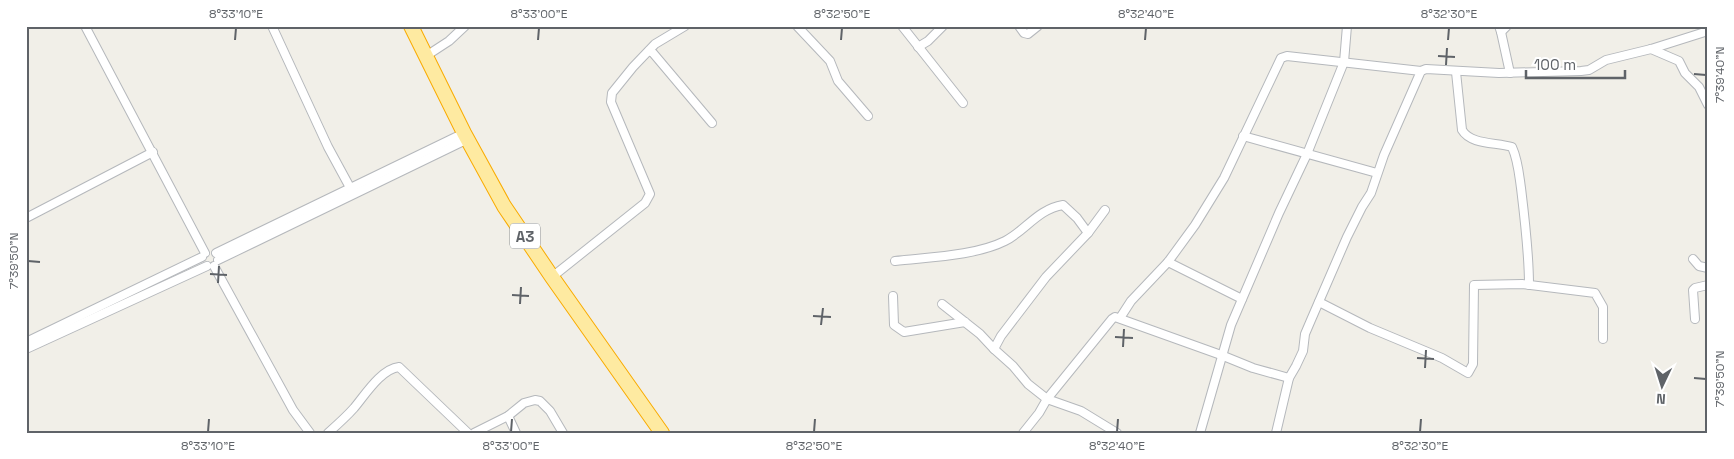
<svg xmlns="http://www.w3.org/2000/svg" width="1734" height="459" font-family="'Space Grotesk',sans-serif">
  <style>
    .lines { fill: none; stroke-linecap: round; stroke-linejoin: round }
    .minor-casing { stroke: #b5b8bc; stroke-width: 10 }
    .trunk-casing { stroke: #f9ab00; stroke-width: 16 }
    .minor { stroke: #fff; stroke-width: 8 }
    .trunk { stroke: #feeaa1; stroke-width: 14 }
    .ticks { fill: none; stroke: #5f6368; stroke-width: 2 }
    .labels { text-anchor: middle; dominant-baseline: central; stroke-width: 4; stroke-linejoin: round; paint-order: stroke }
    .shield { fill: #fff; stroke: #8f9295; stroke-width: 1 }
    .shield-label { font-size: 15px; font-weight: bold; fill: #5f6368 }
    .neatline { fill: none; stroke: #5f6368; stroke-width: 2 }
    .ticks-label { font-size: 12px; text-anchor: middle; fill: #5f6368 }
  </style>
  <rect width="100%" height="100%" fill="#f1efe8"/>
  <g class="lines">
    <defs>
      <g id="minor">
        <path d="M85,26L205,253"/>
        <path d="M272,26L328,147L353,193"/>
        <path d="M797,26L830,61L838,81L868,116"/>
        <path d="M902,26L963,103"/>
        <path d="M1019,26L1024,33L1028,34L1038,26"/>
        <path d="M1499,26L1501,32L1507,26"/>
        <path d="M1501,32L1510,73"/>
        <path d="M918,47L928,41L943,26"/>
        <path d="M1651,49L1679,61L1685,73L1699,87L1708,105"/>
        <path d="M649,51L653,53L712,123"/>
        <path d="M426,56L449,41L465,26"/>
        <path d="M1456,72L1462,130C1471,145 1496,142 1512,147C1518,160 1519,174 1521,188C1525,221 1529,253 1529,285"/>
        <path d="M1243,136L1377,173"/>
        <path d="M26,218L153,152"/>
        <path d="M216,253L464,133"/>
        <path d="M1693,259L1699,266L1708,268"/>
        <path d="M218,260L468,139"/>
        <path d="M895,261C928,257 975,256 1005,241C1025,231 1038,209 1063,205L1077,218L1088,233"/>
        <path d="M1168,262L1242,299"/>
        <path d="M214,266L293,410L310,433"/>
        <path d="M552,277L645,203L650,194L611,102L612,93L633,67L655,44L685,26"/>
        <path d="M893,296L894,325L904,332L965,322"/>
        <path d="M1319,302L1370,328L1442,358L1468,373L1473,364L1474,285L1522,284L1595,293L1603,307V339"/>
        <path d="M942,304L980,334L994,349"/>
        <path d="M1120,318L1131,301L1168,262L1195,225L1224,178L1281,58L1287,56L1421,71"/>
        <path d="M1695,319L1693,290L1695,288L1708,285"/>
        <path d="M26,342L202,257"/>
        <path d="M26,349L207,266"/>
        <path d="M508,416L516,433"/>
        <path d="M328,433C337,425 346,417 354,408C365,395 381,369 399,367L468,433"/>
        <path d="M474,433L508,416L524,403L535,400L540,401L550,411L563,433"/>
        <path d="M1023,433L1039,413L1047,399L1028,384L1013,366L994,349L1001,336L1046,277L1088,233L1105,210"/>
        <path d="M1117,433L1081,411L1047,399L1112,319L1115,317L1221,355L1253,368L1289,378"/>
        <path d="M1200,433L1231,325L1279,213L1307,154L1344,62L1347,26"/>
        <path d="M1276,433L1289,378L1296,366L1303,351L1305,334L1311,320L1347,237L1362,207L1371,193L1384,155L1421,71L1426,69L1499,73L1581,71L1589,70L1606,60L1651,49L1708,31"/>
      </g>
      <path id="trunk" d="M411,26L464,133L504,206L552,277L662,433"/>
    </defs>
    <use href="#minor" class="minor-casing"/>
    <use href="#trunk" class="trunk-casing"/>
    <use href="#minor" class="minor"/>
    <use href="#trunk" class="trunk"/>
  </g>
  <path class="ticks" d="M235,40L236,28M538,40L539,28M841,40L842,28M1145,40L1146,28M1448,40L1449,28M1438,56L1455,57M1446,65L1447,48M1694,74L1706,75M28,261L40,262M210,274L227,275M218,283L219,266M512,295L529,296M520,304L521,287M813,316L831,317M821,325L823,308M1115,337L1133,338M1123,347L1124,329M1417,358L1434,359M1425,368L1426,350M1694,378L1706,379M208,432L209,419M511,432L512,419M814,432L815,419M1117,432L1118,419M1420,432L1421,419"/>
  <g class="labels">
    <rect class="shield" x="510" y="223.5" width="30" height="25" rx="4"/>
    <g class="shield-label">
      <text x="525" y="236">A3</text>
    </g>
  </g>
  <rect width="1734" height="459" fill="none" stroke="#ffffff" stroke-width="55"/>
  <g transform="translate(1662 386) rotate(184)" stroke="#ffffff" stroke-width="4" paint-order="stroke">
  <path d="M0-4L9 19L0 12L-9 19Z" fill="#5f6368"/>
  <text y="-8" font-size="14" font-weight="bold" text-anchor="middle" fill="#5f6368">N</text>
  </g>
  <path d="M1526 70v8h99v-8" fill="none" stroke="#5f6368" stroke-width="2.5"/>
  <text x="1534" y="70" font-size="15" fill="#5f6368" stroke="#ffffff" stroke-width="4" paint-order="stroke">100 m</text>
  <rect x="28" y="28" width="1678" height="404" class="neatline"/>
  <g class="ticks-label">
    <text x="236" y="18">8°33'10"E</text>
    <text x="539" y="18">8°33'00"E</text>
    <text x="842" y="18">8°32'50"E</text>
    <text x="1146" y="18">8°32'40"E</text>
    <text x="1449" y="18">8°32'30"E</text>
    <text transform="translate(1720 75) rotate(-90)" y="4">7°39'40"N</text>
    <text transform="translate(14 261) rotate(-90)" y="4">7°39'50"N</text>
    <text transform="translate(1720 379) rotate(-90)" y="4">7°39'50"N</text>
    <text x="208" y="450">8°33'10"E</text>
    <text x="511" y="450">8°33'00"E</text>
    <text x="814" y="450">8°32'50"E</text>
    <text x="1117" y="450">8°32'40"E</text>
    <text x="1420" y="450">8°32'30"E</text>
  </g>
</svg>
